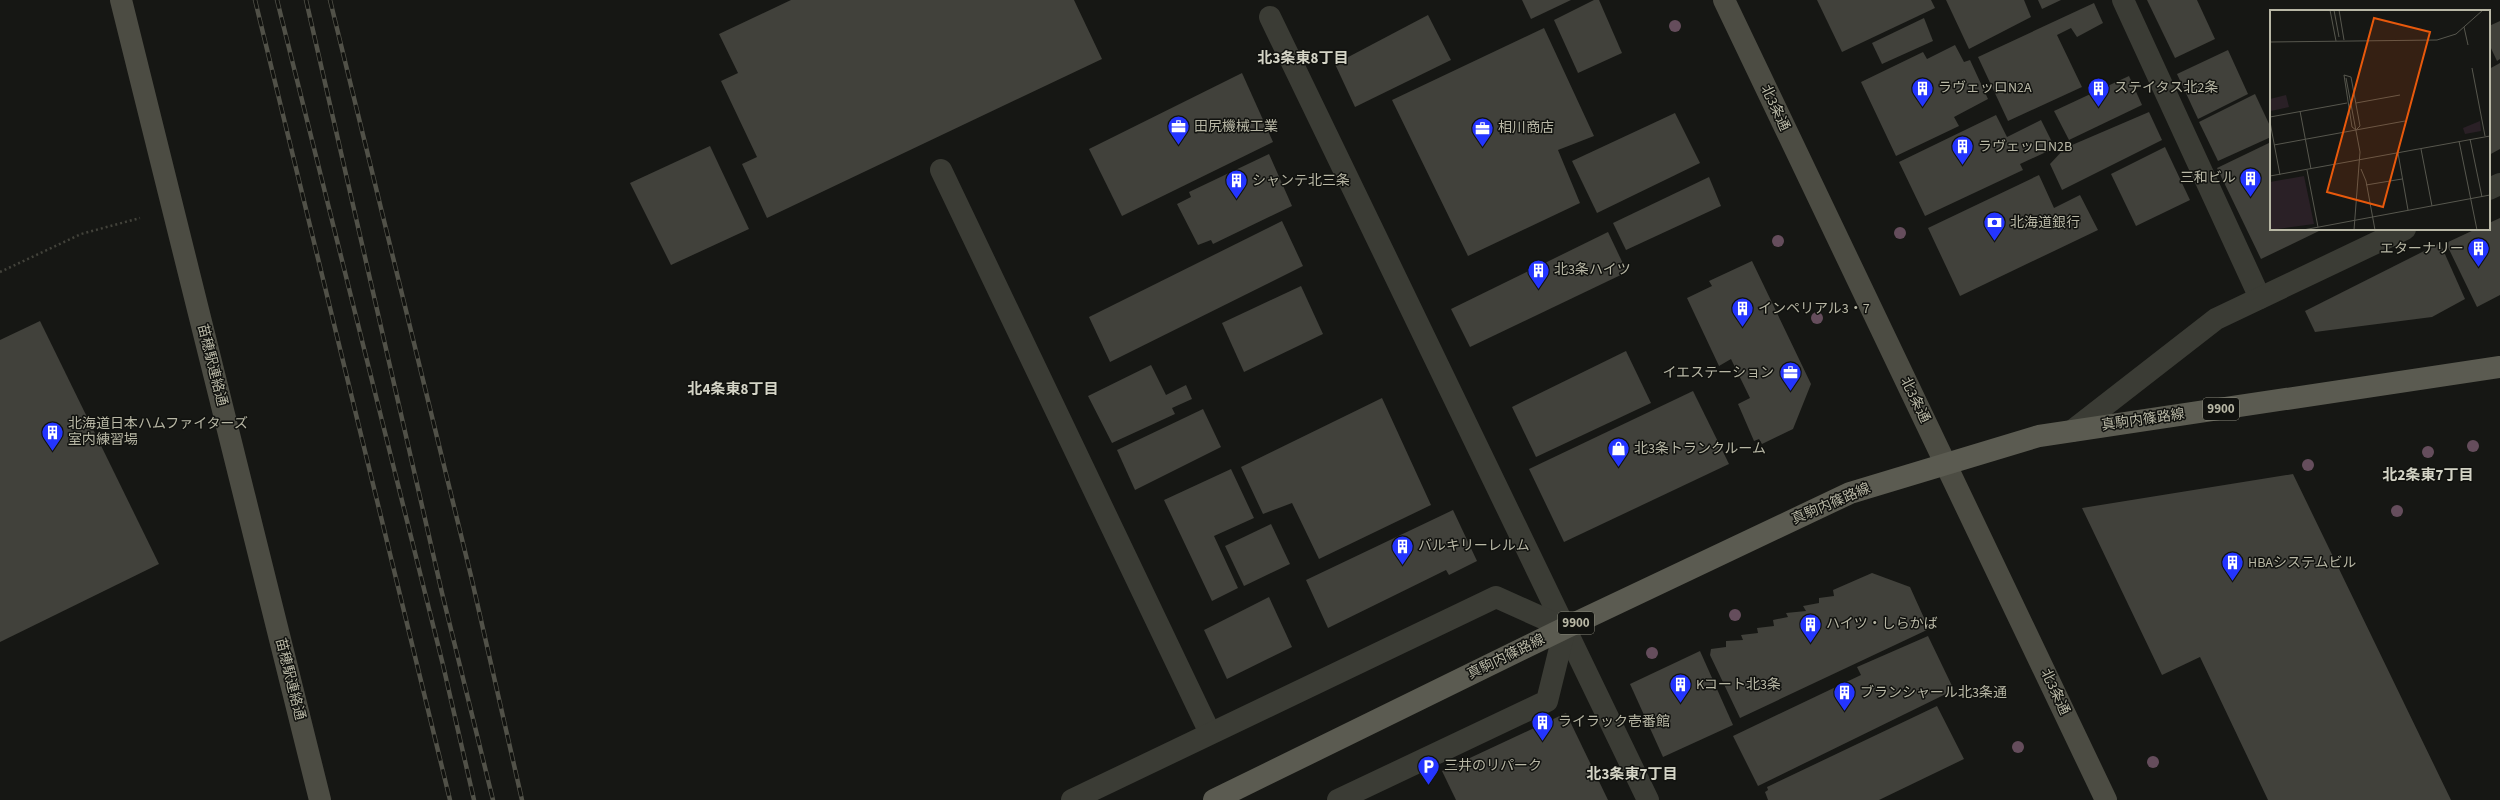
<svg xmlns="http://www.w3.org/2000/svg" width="2500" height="800" font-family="'Source Sans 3','Noto Sans JP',sans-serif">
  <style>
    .building { fill: #41413b }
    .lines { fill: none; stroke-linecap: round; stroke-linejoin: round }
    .path { stroke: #43433b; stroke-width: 2.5; stroke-dasharray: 2 3; stroke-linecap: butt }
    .street { stroke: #3b3c35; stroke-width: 22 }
    .secondary { stroke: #4c4c43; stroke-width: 22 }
    .primary { stroke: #5b5b51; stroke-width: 22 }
    .rail-casing { stroke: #515148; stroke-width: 4.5 }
    .rail { stroke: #11120f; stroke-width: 3; stroke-dasharray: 9; stroke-linecap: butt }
    .tree { fill: #654d5c }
    .labels { text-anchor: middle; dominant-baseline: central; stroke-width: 3; stroke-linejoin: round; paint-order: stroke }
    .shield { fill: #11120f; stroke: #868678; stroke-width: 1 }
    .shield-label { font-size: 13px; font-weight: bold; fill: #b8b7a5 }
    .poi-label { font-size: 14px; fill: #b8b7a5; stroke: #11120f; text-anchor: start }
    .street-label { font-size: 14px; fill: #b8b7a5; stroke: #11120f }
    .neighbourhood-label { font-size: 15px; font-weight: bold; fill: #d4d4c6; stroke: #11120f }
    .inset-road { fill: none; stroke: #57574e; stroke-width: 1 }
    .view { fill: #e8590c; fill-opacity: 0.15; stroke: #e8590c; stroke-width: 2 }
    .inset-edge { fill: none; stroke: #b8b7a5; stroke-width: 2 }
  </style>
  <rect width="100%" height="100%" fill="#161714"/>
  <g class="building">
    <path d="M791,0H1074L1102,59L767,218L742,164L757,157L721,81L738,73L719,34Z"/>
    <path d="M1522,0H1571L1531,19Z"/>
    <path d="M1594,0H1599L1622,53L1578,73L1554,20Z"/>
    <path d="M1817,0H1931L1935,8L1842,52Z"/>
    <path d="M1946,0H2024L2031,17L1969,49Z"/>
    <path d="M2038,0H2061L2042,9Z"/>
    <path d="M2147,0H2197L2215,39L2175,58Z"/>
    <path d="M2094,3L2103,23L2077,37L2071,28L2057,35L2082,87L2008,121L1978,57Z"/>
    <path d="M1428,15L1451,60L1355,107L1335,64Z"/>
    <path d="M1924,18L1933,41L1882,64L1872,43Z"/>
    <path d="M2500,21V59L2497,61L2489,44V26Z"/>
    <path d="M1544,28L1594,136L1558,150L1580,203L1468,256L1392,100Z"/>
    <path d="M1955,45L1964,62L1970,60L1988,99L1954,117L1959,126L1896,156L1861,82L1923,52L1927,59Z"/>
    <path d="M2228,50L2248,94L2198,119L2177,74Z"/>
    <path d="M2500,63V149L2489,155V69Z"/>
    <path d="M1242,73L1273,142L1122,216L1089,149Z"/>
    <path d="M2129,76L2142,105L2069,140L2054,111Z"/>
    <path d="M2255,94L2271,128V137L2218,161L2199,122Z"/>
    <path d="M2149,112L2162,140L2062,190L2050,164L2065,148Z"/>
    <path d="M1675,113L1700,163L1597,213L1572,161Z"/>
    <path d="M1996,115L2007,137L2041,120L2055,148L2020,164L2023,170L1925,216L1899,162Z"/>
    <path d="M2271,142V229H2318L2319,231L2261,259L2217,168Z"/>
    <path d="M710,146L749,229L671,265L630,183Z"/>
    <path d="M2165,147L2190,200L2136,226L2111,174Z"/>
    <path d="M1269,154L1292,206L1213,244L1211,240L1198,245L1177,204L1191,197L1189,192Z"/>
    <path d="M2039,175L2054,208L2080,195L2098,230L1960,296L1928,228Z"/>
    <path d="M1709,177L1721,206L1626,250L1613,223Z"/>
    <path d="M2500,218V295L2477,307L2446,243L2476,229H2489V223Z"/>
    <path d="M1282,221L1303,266L1110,362L1089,317Z"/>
    <path d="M1608,232L1627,272L1470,347L1451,309Z"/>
    <path d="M2440,243L2465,299L2432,317L2315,332L2305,311Z"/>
    <path d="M1752,261L1811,384L1793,429L1762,444L1759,439L1754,441L1738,404L1750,398L1731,359L1719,366L1687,298L1712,286L1709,281Z"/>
    <path d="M1301,286L1323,334L1244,372L1222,323Z"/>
    <path d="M40,321L159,564L0,642V340Z"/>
    <path d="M1626,351L1651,403L1536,457L1512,407Z"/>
    <path d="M1151,365L1166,395L1186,385L1192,399L1172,408L1175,414L1112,443L1088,396Z"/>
    <path d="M1693,391L1729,464L1564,542L1529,469Z"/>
    <path d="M1382,398L1431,505L1319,559L1292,503L1263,514L1241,467Z"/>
    <path d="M1203,409L1221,447L1135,490L1117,450Z"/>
    <path d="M1231,469L1254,518L1214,536L1238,588L1212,601L1164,500Z"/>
    <path d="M2293,474L2451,800H2268L2200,657L2162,675L2082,508Z"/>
    <path d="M1453,510L1477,561L1449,575L1446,570L1328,628L1306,580Z"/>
    <path d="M1271,524L1290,564L1244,586L1225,546Z"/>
    <path d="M1872,573L1910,587L1929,629L1740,718L1710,655L1711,649L1726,647V641L1743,640L1741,635L1758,633L1757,628L1774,626L1773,620L1788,617L1786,613L1806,611L1803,606L1819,603V598L1834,596L1833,590Z"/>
    <path d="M1269,597L1292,647L1227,679L1204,630Z"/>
    <path d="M1928,636L1954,690L1758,786L1733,736L1861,675L1857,667Z"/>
    <path d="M1700,651L1733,725L1663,757L1630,684Z"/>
    <path d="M1937,706L1964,759L1879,800H1768L1765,792L1768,790L1767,787Z"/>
    <path d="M1566,713L1608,800H1456L1442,771Z"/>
  </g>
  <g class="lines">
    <path class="path" d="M0,272L81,234L140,218"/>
    <g class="street">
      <path d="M2123,0L2260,298"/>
      <path d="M1270,17L1648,800"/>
      <path d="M941,170L1210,733"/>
      <path d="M2489,189L2500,184"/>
      <path d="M2072,431L2216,319L2405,229"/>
      <path d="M1072,800L1496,597L1565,628"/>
      <path d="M1338,800L1547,701L1565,628"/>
    </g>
    <g class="secondary">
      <path d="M121,0L320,800"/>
      <path d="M1724,0L2106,800"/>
    </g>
    <path class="primary" d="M1214,800L1565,628L1850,493L2039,436L2500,367"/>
    <defs>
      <g id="rail">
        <path d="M255,0L450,800"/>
        <path d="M277,0L443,665L474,800"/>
        <path d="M306,0L442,593L493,800"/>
        <path d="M330,0L471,576L522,800"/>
      </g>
    </defs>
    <use href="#rail" class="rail-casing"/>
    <use href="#rail" class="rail"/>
  </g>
  <g class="tree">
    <circle cx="1675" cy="26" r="6"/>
    <circle cx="1900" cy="233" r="6"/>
    <circle cx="1778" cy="241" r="6"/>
    <circle cx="1817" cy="318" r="6"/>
    <circle cx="2473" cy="446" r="6"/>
    <circle cx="2428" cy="452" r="6"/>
    <circle cx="2308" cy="465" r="6"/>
    <circle cx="2397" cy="511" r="6"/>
    <circle cx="1735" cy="615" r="6"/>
    <circle cx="1652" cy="653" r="6"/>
    <circle cx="2018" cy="747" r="6"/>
    <circle cx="2153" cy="762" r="6"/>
  </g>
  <defs>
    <symbol id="building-pin" viewBox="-11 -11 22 30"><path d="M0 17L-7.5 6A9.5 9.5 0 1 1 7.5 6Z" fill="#2435ff" stroke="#11120f"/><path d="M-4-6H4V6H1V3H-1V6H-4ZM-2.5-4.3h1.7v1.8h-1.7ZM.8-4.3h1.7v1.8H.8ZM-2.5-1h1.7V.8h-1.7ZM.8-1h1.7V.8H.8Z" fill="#fff"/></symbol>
    <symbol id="office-pin" viewBox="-11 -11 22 30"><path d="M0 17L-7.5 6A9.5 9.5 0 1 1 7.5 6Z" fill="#2435ff" stroke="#11120f"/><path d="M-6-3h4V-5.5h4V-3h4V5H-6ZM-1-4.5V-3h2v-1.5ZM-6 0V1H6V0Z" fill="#fff"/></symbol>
    <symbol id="bank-pin" viewBox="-11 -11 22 30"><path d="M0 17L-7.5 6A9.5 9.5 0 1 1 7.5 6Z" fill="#2435ff" stroke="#11120f"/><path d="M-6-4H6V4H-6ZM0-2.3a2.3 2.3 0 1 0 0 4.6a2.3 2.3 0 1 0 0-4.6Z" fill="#fff"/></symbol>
    <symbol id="shop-pin" viewBox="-11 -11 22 30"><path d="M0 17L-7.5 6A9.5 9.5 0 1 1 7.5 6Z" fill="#2435ff" stroke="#11120f"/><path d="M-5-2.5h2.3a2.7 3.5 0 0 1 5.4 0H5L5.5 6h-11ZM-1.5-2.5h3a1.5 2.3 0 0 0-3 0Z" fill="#fff"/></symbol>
    <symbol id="parking-pin" viewBox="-11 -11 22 30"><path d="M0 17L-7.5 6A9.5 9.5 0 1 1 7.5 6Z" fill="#2435ff" stroke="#11120f"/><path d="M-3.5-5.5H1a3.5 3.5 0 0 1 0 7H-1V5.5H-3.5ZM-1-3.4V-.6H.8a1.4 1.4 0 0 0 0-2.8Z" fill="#fff"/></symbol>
  </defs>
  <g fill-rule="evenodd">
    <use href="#building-pin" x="1910" y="76" width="25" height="34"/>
    <use href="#building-pin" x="2086" y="76" width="25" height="34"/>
    <use href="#office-pin" x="1166" y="114" width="25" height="34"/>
    <use href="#office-pin" x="1470" y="116" width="25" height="34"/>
    <use href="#building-pin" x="1950" y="134" width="25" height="34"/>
    <use href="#building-pin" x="2238" y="166" width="25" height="34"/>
    <use href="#building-pin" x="1224" y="168" width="25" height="34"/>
    <use href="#bank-pin" x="1982" y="210" width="25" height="34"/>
    <use href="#building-pin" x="2466" y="236" width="25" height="34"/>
    <use href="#building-pin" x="1526" y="258" width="25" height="34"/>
    <use href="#building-pin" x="1730" y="296" width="25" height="34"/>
    <use href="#office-pin" x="1778" y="360" width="25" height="34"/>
    <use href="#building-pin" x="40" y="420" width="25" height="34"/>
    <use href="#shop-pin" x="1606" y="436" width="25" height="34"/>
    <use href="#building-pin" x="1390" y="534" width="25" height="34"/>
    <use href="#building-pin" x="2220" y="550" width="25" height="34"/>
    <use href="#building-pin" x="1798" y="612" width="25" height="34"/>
    <use href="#building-pin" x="1668" y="672" width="25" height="34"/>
    <use href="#building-pin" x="1832" y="680" width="25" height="34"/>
    <use href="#building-pin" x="1530" y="710" width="25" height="34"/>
    <use href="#parking-pin" x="1416" y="754" width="25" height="34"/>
  </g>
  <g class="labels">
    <g class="shield">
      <rect x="2203" y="398" width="36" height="22" rx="3"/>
      <rect x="1558" y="612" width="36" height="22" rx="3"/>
    </g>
    <g class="shield-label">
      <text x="2221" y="409">9900</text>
      <text x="1576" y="623">9900</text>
    </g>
    <g class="poi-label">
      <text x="1938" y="88">ラヴェッロN2A</text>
      <text x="2114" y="88">ステイタス北2条</text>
      <text x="1194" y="127">田尻機械工業</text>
      <text x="1498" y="128">相川商店</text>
      <text x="1978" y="147">ラヴェッロN2B</text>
      <text x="2236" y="178" text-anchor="end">三和ビル</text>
      <text x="1252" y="181">シャンテ北三条</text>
      <text x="2010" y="223">北海道銀行</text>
      <text x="2464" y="249" text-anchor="end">エターナリー</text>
      <text x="1554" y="270">北3条ハイツ</text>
      <text x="1758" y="309">インペリアル3・7</text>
      <text x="1774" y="373" text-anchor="end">イエステーション</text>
      <text x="68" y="424">北海道日本ハムファイターズ<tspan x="68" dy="16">室内練習場</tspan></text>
      <text x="1634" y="449">北3条トランクルーム</text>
      <text x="1418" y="546">バルキリーレルム</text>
      <text x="2248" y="563">HBAシステムビル</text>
      <text x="1826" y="624">ハイツ・しらかば</text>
      <text x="1696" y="685">Kコート北3条</text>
      <text x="1860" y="693">ブランシャール北3条通</text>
      <text x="1558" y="722">ライラック壱番館</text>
      <text x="1444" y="766">三井のリパーク</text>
    </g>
    <g class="street-label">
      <text transform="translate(1775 108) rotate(65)">北3条通</text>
      <text transform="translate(212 365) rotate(76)">苗穂駅連絡通</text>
      <text transform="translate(1915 400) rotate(64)">北3条通</text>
      <text transform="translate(2143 420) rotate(-8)">真駒内篠路線</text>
      <text transform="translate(1831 504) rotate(-23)">真駒内篠路線</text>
      <text transform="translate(1506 657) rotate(-26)">真駒内篠路線</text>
      <text transform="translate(290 679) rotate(76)">苗穂駅連絡通</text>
      <text transform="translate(2055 692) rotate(65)">北3条通</text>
    </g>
    <g class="neighbourhood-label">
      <text x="1303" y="58">北3条東8丁目</text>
      <text x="733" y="389">北4条東8丁目</text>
      <text x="2428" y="475">北2条東7丁目</text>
      <text x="1632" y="774">北3条東7丁目</text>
    </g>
  </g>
  <g transform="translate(2270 10)">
    <rect width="220" height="220" fill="#161714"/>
    <path d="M16,85L19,97L1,101L0,89ZM210,111L211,121L195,124L193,118ZM34,166L44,214L0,220V172Z" fill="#2a2026"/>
    <path class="inset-road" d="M60,0L66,31M64,0L69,27M69,0L74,30M194,17L198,35M0,32L167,30L186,24L213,0M202,58L215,126M74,65L81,67L90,116L86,120L82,117ZM76,68L90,142L84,220M86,93L130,85M30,101L41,159M0,107L77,93M0,112L10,165M200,129L212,187M189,131L207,220M4,135L135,111M151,139L162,196M128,143L138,200M91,159L96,171L105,220M37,160L48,217M0,166L220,126M96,175L132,169M33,220L220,185"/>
    <path class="view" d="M104,8L160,22L113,197L57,182Z"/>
    <rect width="220" height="220" class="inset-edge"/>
  </g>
</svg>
